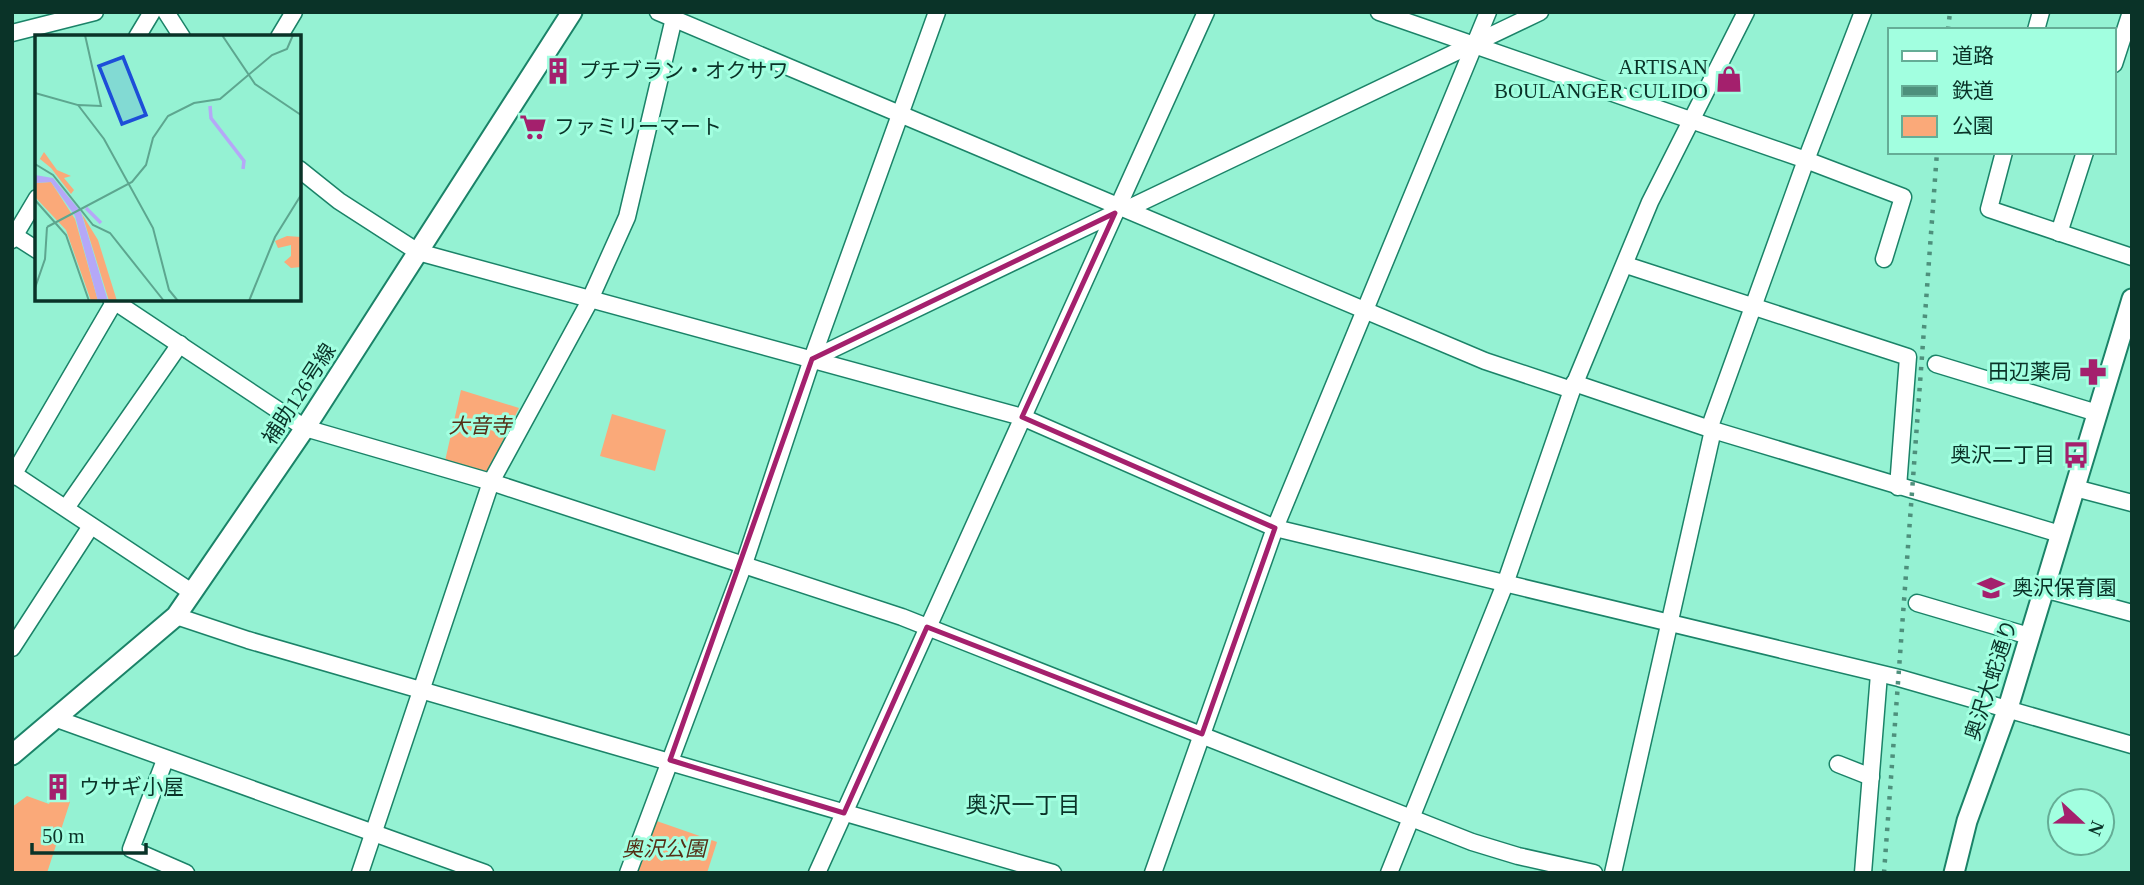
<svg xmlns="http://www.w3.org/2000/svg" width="2144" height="885" font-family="'Times New Roman','Noto Sans JP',serif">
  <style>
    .green { fill: #faa979 }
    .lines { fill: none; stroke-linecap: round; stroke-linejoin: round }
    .minor-casing { stroke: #1b8368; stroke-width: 19 }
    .tertiary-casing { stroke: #1b8368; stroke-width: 23 }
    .minor { stroke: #fff; stroke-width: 16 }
    .tertiary { stroke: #fff; stroke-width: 19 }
    .rail { stroke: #4e907c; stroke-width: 4.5; stroke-dasharray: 3.5 7; stroke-linecap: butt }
    .marked { fill: none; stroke: #a4206d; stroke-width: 5; stroke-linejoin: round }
    .labels { text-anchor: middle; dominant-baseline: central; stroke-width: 6; stroke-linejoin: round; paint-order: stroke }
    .poi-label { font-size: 21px; fill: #0a3328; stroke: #a2ffe0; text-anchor: start }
    .street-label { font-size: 21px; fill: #0a3328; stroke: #a2ffe0 }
    .park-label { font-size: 21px; font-style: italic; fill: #552e15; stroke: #a2ffe0 }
    .neighbourhood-label { font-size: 23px; fill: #0a3328; stroke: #a2ffe0 }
    .inset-river { fill: none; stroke: #b5a8f7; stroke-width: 3.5 }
    .inset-road { fill: none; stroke: #5da68f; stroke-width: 2 }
    .view { fill: #1d4ed8; fill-opacity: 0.15; stroke: #1d4ed8; stroke-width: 3.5 }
    .inset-edge { fill: none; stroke: #0a3328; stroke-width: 3.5 }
  </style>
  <rect width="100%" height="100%" fill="#95f2d3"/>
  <g class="green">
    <path d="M461,390L519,408L487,473L445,461Z"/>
    <path d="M612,414L666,430L655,471L600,456Z"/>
    <path d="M53,795L70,802L47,873H12V807L27,796L49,804Z"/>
    <path d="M648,818L717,842L707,873H631Z"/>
  </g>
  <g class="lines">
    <defs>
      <g id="minor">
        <path d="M166,12L182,37"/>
        <path d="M658,12L1485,361L1572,390"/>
        <path d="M1379,12L1806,160L1903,197L1884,259"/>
        <path d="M2036,30L2041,12"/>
        <path d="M12,33L95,12"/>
        <path d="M137,37L152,12"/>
        <path d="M279,37L294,12"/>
        <path d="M2114,64L2131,12"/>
        <path d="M2004,152L1989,209L2132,257"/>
        <path d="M299,169L339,201L418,252L1022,417L1275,528L1899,678L2132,745"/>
        <path d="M1127,209L1540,12"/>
        <path d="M2059,233L2085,152"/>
        <path d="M12,234L37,250"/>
        <path d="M12,240L37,198"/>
        <path d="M1626,265L1908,357L1898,487"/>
        <path d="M111,299L305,428L491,482L902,617L1472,842L1518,856L1594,873"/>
        <path d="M812,359L1115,213"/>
        <path d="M1936,364L2097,413"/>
        <path d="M1574,383L1713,430L2060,534"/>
        <path d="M1709,429L1806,160L1863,12"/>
        <path d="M12,473L193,593"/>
        <path d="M12,477L116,299"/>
        <path d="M2075,488L2132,503"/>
        <path d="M66,508L180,344"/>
        <path d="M2044,589L2132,613"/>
        <path d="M1917,603L2029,636"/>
        <path d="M176,616L248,640L1053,873"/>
        <path d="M12,648L91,526"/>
        <path d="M57,719L485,873"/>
        <path d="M165,760L131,849L186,873"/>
        <path d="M1838,764L1871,777"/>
        <path d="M360,873L491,482L587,306L627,217L674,18"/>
        <path d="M628,873L744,564L812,359L937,12"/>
        <path d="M817,873L1206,12"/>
        <path d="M1153,873L1275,528L1488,12"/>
        <path d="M1389,873L1505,584L1572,390L1650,202L1746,12"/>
        <path d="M1613,873L1713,430"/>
        <path d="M1863,873L1879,674"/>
      </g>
      <g id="tertiary">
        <path d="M12,755L176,616L305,428L572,12"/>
        <path d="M1954,873L1967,821L2008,708L2132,299"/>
      </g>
    </defs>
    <use href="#minor" class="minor-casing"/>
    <use href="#tertiary" class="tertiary-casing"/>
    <use href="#minor" class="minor"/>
    <use href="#tertiary" class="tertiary"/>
    <g class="rail">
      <path d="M1948,30L1950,12"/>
      <path d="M1884,873L1937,152"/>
    </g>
  </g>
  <path class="marked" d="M1115,213L1022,417L1275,528L1202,734L927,627L844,813L670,760L812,359Z"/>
  <defs>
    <symbol id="building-bare" viewBox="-9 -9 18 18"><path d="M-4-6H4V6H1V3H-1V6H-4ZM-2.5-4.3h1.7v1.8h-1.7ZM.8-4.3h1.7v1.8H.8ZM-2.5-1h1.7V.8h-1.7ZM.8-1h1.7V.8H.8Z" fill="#a4206d" stroke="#a2ffe0" stroke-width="2.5" paint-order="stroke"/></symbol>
    <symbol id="shop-bare" viewBox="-9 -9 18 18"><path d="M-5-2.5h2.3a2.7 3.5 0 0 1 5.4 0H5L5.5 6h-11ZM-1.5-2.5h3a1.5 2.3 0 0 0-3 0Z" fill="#a4206d" stroke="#a2ffe0" stroke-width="2.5" paint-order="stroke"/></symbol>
    <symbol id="supermarket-bare" viewBox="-9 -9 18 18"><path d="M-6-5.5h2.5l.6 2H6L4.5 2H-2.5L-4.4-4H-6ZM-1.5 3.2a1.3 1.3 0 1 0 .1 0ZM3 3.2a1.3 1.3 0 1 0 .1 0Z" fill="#a4206d" stroke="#a2ffe0" stroke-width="2.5" paint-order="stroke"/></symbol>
    <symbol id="pharmacy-bare" viewBox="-9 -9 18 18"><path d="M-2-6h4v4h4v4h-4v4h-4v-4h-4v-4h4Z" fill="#a4206d" stroke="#a2ffe0" stroke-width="2.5" paint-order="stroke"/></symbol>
    <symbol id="bus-bare" viewBox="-9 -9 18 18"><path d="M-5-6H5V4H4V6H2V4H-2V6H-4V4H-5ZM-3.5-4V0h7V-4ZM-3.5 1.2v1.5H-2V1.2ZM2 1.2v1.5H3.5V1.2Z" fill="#a4206d" stroke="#a2ffe0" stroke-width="2.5" paint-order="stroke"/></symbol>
    <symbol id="school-bare" viewBox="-9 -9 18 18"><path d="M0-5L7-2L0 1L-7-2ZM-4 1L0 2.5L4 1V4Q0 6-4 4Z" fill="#a4206d" stroke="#a2ffe0" stroke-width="2.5" paint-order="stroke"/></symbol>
  </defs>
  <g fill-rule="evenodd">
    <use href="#building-bare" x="539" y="52" width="38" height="38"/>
    <use href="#shop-bare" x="1710" y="60" width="38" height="38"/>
    <use href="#supermarket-bare" x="514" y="108" width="38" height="38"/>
    <use href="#pharmacy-bare" x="2074" y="353" width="38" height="38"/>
    <use href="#bus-bare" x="2057" y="436" width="38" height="38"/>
    <use href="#school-bare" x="1972" y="569" width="38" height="38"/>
    <use href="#building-bare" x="39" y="768" width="38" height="38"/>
  </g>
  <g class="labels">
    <g class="poi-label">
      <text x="1708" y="67" text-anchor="end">ARTISAN<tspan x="1708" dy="24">BOULANGER CULIDO</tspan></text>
      <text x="579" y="71">プチブラン・オクサワ</text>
      <text x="554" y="127">ファミリーマート</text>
      <text x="2072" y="372" text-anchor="end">田辺薬局</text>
      <text x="2055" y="455" text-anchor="end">奥沢二丁目</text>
      <text x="2012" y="588">奥沢保育園</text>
      <text x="79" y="787">ウサギ小屋</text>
    </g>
    <g class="street-label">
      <text transform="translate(299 394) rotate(-57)">補助126号線</text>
      <text transform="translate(1991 680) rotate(-72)">奥沢大蛇通り</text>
    </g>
    <g class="park-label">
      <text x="480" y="426">大音寺</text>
      <text x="664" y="849">奥沢公園</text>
    </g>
    <g class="neighbourhood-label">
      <text x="1023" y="805">奥沢一丁目</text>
    </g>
  </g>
  <g transform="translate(35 35)">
    <rect width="266" height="266" fill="#95f2d3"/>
    <path d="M9,117L22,135L36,141L29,143L39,155L36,159L16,133L5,124L3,127ZM16,147L40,184L63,266H56L31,195L0,162V148ZM47,179L63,205L82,266H74ZM252,201L266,202V232L256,233L249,227L256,221V210L243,213L240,206Z" fill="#faa979"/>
    <path d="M0,140L18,143L46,177L73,266H63L40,181L16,147L0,148Z" fill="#b5a8f7"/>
    <path class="inset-river" d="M175,71L176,83L209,126L208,134M51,173L66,188"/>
    <path class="inset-road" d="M187,0L220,49L266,80M0,58L43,70L69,104L118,193L134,255L143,266M43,70L66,71L50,0M0,129L18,140L58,190L75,198L129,266M0,165L31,200L54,266M12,192L97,147L111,130L118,103L133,81L159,68L185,64L237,20L252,14L258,0M0,253L10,224L12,192M214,266L240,202L266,160"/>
    <path class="view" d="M88,22L111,80L87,89L64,31Z"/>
    <rect width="266" height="266" class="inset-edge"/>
  </g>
  <rect width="2144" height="885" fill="none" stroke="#0a3328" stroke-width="28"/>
  <rect x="1888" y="28" width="228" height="126" fill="#a2ffe0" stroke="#65ad96" stroke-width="2"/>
  <rect x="1902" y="51" width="35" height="10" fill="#ffffff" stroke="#65ad96" stroke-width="2"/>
  <text x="1952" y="63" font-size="21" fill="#0a3328">道路</text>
  <rect x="1902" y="86" width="35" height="10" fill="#4e907c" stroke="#65ad96" stroke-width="2"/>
  <text x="1952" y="98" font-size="21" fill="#0a3328">鉄道</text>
  <rect x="1902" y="116" width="35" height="21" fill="#faa979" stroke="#65ad96" stroke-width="2"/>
  <text x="1952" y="133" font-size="21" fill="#0a3328">公園</text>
  <g transform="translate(2081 822) rotate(112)"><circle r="33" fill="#a2ffe0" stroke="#65ad96" stroke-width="2"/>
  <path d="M0-5L12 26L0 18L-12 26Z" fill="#a4206d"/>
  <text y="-10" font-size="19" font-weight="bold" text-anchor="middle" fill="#0a3328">N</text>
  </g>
  <path d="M32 843v10h114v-10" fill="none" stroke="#0a3328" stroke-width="3.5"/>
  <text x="42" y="843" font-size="21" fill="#0a3328" stroke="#a2ffe0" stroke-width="5" paint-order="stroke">50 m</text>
</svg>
